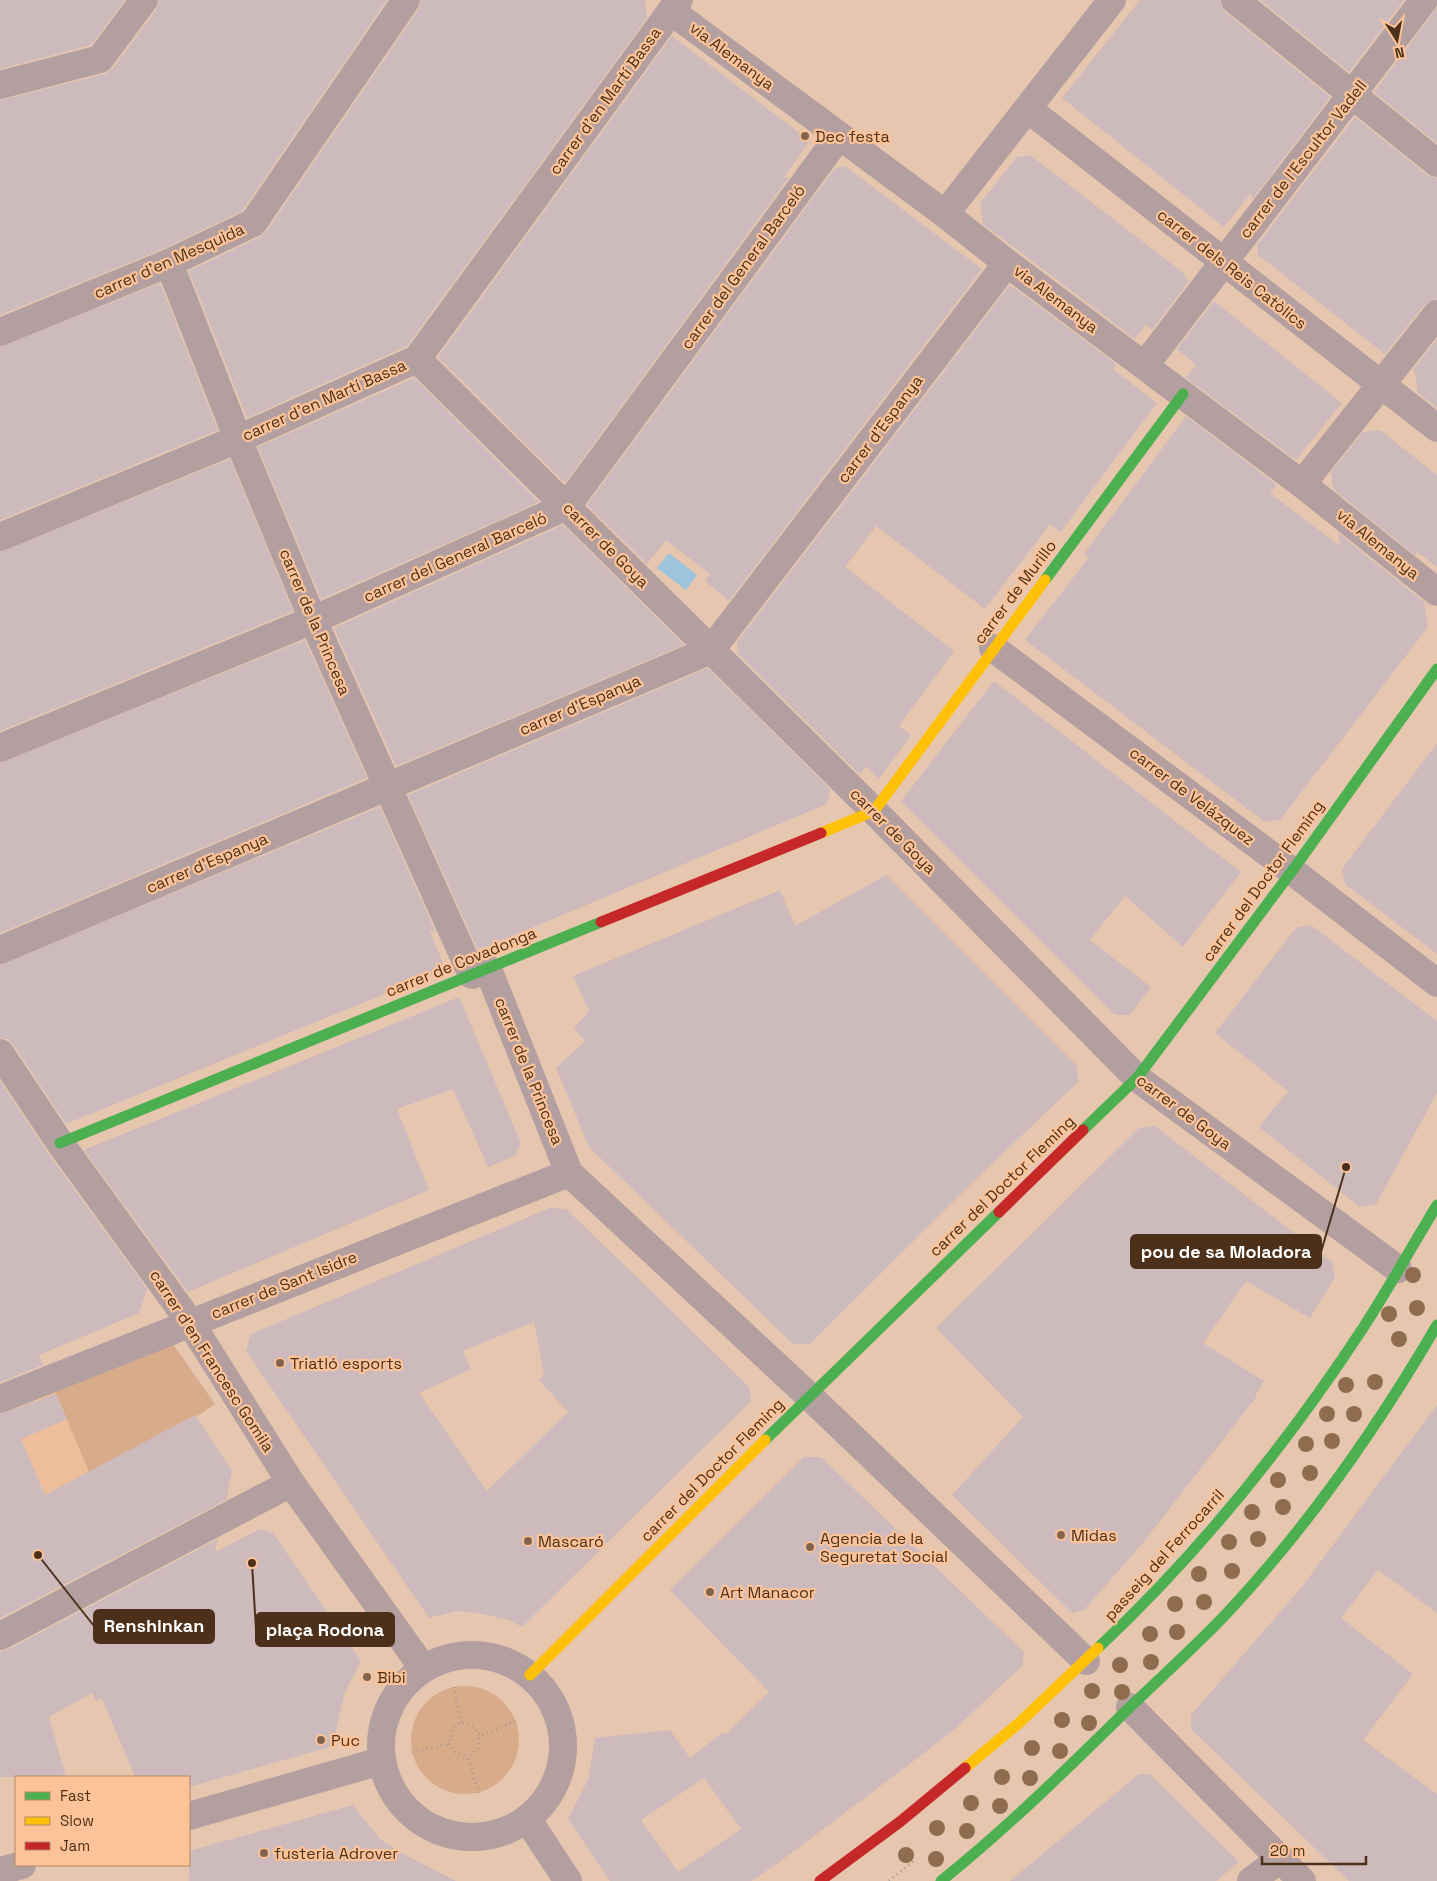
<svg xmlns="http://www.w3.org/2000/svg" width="1437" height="1881" font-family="'Space Grotesk',sans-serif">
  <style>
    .built { fill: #eebe9a }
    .green { fill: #d8ab8a }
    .water { fill: #9cc4dc }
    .building { fill: #cdbabd; fill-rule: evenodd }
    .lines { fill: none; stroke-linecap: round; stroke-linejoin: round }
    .path { stroke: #ab9894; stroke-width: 3; stroke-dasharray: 1 4; stroke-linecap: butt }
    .street { stroke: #b39fa0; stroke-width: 28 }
    .fast { stroke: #4caf50; stroke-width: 11 }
    .slow { stroke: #ffc107; stroke-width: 11 }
    .jam { stroke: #c62828; stroke-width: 11 }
    .tree { fill: #906c4f }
    .poi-dot { fill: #82644e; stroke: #fcc398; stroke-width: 2 }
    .labels { text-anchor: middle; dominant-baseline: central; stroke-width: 4.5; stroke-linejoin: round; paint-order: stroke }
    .street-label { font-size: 16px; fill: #4c3019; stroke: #fcc398 }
    .poi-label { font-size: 16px; fill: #4c3019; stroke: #fcc398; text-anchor: start }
    .leader { fill: none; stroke: #4c3019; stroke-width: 2 }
    .callout-dot { fill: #4c3019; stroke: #fcc398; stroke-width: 2 }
    .callout { fill: #4c3019; stroke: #4c3019; stroke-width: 2 }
    .callout-label { font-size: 18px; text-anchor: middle; font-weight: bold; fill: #fff }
  </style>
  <rect width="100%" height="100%" fill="#e6c6af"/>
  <path class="built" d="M54,1389L89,1472L45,1495L8,1408Z"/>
  <g class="green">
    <path d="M170,1340L215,1404L196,1417L89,1472L54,1389Z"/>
    <circle cx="465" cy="1740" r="54"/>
  </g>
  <path class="water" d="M669,553L697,575L686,590L657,568Z"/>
  <g class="building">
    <path d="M0,0H125L91,45L0,69Z"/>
    <path d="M159,0H387L242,211L163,249L0,315V100L105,74L113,68L157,9Z"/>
    <path d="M421,0H645L647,18L407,346L247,418L189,271L260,237L266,232L419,9Z"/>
    <path d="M1140,0H1220L1225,12L1330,97L1252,200L1251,193L1224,227L1062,98Z"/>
    <path d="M1260,0H1404L1349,72Z"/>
    <path d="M1437,8V143L1374,92Z"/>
    <path d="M672,36L810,141L783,178L789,177L565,483L438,357Z"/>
    <path d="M1355,117L1427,175L1437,178V299L1425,304L1385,354L1258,255L1257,245Z"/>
    <path d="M1030,155L1185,274L1184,276L1189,281L1152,330L1146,325L1135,339L983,224L980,203L1017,157Z"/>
    <path d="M845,166L982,269L729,601L705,581L710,574L666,540L647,564L587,505L835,168Z"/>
    <path d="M160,283L218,430L0,520V347Z"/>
    <path d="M1010,285L1116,364L1113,369L1157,403L1060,533L1050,524L985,609L876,526L845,567L954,651L899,726L911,735L879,779L866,766L860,775L738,654L737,642Z"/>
    <path d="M1214,301L1342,403L1296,460L1186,378L1196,365L1177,349Z"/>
    <path d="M1437,339V408L1418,393L1414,368Z"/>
    <path d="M414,378L539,502L321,599L258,447Z"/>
    <path d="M1186,416L1277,485L1270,493L1340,546L1338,533L1424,602L1428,627L1280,820L1265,822L1025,640L1089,557L1084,554Z"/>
    <path d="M1380,430L1437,475V567L1416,551V556L1333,489L1331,472L1363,432Z"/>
    <path d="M230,459L293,611L0,731V552Z"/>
    <path d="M563,525L684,645L396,766L334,628Z"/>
    <path d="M305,640L367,778L0,933V763Z"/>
    <path d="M708,668L830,789L827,804L481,949L477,948L408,795Z"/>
    <path d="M994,681L1241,872L1183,947L1125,896L1090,940L1151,987L1130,1015H1115L901,801Z"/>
    <path d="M1437,743V954L1345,884L1342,869Z"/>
    <path d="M380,807L436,933L429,930L446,969L66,1124L13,1044L7,1039L0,1038V965Z"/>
    <path d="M886,875L1077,1066L1078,1082L976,1179L810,1344H793L589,1147L556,1068L585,1041L574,1028L589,1011L573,976L780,890L795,926Z"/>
    <path d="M1311,925L1437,1021V1093L1376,1204L1360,1207L1259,1127L1288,1091L1215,1033L1296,928Z"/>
    <path d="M459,997L521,1143L515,1156L488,1167L453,1089L397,1109L429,1190L188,1292L84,1150Z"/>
    <path d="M0,1081L47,1152L147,1289L139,1313L39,1355L43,1365L0,1382Z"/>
    <path d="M1155,1126L1332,1262L1335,1277L1310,1318L1246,1281L1203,1343L1264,1381L1256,1394L1257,1396L1142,1544L1084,1610L1072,1613L952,1495L1023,1417L936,1328L1139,1128Z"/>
    <path d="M550,1208L566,1209L640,1280L750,1388L751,1401L522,1627L509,1620L477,1613L457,1611L429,1618L246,1351L251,1334ZM534,1322L544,1375L539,1380L568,1412L487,1491L419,1393L471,1369L463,1351Z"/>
    <path d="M56,1394L67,1419L21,1439L45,1495L195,1415L232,1471L226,1500L0,1618V1414Z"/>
    <path d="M1437,1405V1613L1378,1570L1341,1618L1413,1674L1363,1740L1437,1794V1881H1349L1191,1729V1715L1301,1588Z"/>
    <path d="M804,1457H821L1024,1652L1022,1666L956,1728L919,1757L778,1863L751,1881H610L568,1819L588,1780L595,1738L670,1730L690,1758L723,1732L725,1735L769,1692L670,1590ZM704,1778L741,1829L678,1872L641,1820Z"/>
    <path d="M260,1529L273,1533L361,1661L345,1692L336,1730L337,1745L189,1787V1777H135L102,1698L96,1701L92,1693L49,1717L66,1777H0V1652L7,1650L218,1539L215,1552Z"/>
    <path d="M1139,1774H1150L1239,1862L1216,1881H1010Z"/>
    <path d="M353,1805L380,1839L399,1852L456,1881H189V1851Z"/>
  </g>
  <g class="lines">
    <g class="path">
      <path d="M454,1687L461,1722"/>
      <path d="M448,1744L455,1752L468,1758"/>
      <path d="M412,1752L448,1744L453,1730L461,1722L472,1726L480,1736L517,1721"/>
      <path d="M479,1793L468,1758L478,1748L480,1736"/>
      <path d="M889,1881L915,1860"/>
    </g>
    <g class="street">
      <path d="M1235,0L1437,163"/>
      <path d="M671,11L945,214L1007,263L1302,484L1437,592"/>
      <path d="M0,85L100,59L144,0"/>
      <path d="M1028,109L1437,428"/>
      <path d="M945,214L1112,0"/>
      <path d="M169,263L238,439L313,620L472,975"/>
      <path d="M0,332L169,263L253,223L406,0"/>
      <path d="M417,359L874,811L1137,1078L1398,1269"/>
      <path d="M1145,365L1424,0"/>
      <path d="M1302,484L1437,314"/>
      <path d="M0,537L238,439L417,359L679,0"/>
      <path d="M993,648L1292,871L1437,983"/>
      <path d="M0,748L313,620L567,506L839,136"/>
      <path d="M0,950L711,650L1007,263"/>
      <path d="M488,969L569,1173L809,1396L1086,1661"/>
      <path d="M0,1053L60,1143L190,1322L291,1483L423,1668"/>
      <path d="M0,1399L569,1173"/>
      <path d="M0,1636L291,1483"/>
      <circle cx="472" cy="1746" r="91"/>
      <path d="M1130,1707L1302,1881"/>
      <path d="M189,1816L381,1761"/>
      <path d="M528,1820L568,1881"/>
      <path d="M0,1871L22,1865"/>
      <path d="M1251,1881L1280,1859"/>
    </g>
    <g class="fast">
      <path d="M1045,580L1183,394"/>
      <path d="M1083,1130L1137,1078L1292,871L1437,669"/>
      <path d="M60,1143L601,922"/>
      <path d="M765,1440L999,1212"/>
      <path d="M1098,1648C1199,1553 1287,1444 1363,1328C1389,1288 1412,1246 1437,1205"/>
      <path d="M941,1881C1007,1828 1067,1769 1128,1709C1161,1677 1196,1646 1228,1612C1309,1525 1377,1428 1437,1325"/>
    </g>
    <g class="slow">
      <path d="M821,833L874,811L1045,580"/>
      <path d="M530,1675L765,1440"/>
      <path d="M965,1768L1019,1723L1098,1648"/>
    </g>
    <g class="jam">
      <path d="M601,922L821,833"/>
      <path d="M999,1212L1083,1130"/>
      <path d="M820,1881L901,1821L965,1768"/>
    </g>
  </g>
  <g class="tree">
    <circle cx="1413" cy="1275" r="8"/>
    <circle cx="1417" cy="1308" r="8"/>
    <circle cx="1389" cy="1314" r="8"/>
    <circle cx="1399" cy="1339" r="8"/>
    <circle cx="1375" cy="1382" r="8"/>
    <circle cx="1346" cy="1385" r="8"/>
    <circle cx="1327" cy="1414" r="8"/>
    <circle cx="1354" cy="1414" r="8"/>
    <circle cx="1332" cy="1441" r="8"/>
    <circle cx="1306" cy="1444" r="8"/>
    <circle cx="1310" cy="1473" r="8"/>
    <circle cx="1278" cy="1480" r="8"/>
    <circle cx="1283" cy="1507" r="8"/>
    <circle cx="1252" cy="1512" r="8"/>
    <circle cx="1258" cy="1539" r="8"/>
    <circle cx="1229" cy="1542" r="8"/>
    <circle cx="1232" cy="1571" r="8"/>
    <circle cx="1199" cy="1574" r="8"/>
    <circle cx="1204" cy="1602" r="8"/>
    <circle cx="1175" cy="1604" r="8"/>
    <circle cx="1177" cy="1632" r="8"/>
    <circle cx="1150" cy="1634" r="8"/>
    <circle cx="1151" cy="1662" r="8"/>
    <circle cx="1120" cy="1665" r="8"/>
    <circle cx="1092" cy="1691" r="8"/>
    <circle cx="1122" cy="1692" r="8"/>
    <circle cx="1062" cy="1720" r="8"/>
    <circle cx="1089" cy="1723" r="8"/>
    <circle cx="1032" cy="1748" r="8"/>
    <circle cx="1060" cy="1751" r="8"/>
    <circle cx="1002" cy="1777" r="8"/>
    <circle cx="1030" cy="1778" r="8"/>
    <circle cx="971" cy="1803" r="8"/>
    <circle cx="1000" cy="1806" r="8"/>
    <circle cx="937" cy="1828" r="8"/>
    <circle cx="967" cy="1831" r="8"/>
    <circle cx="906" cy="1855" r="8"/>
    <circle cx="936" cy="1859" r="8"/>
  </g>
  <g class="poi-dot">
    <circle cx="805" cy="136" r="5"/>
    <circle cx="280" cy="1363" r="5"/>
    <circle cx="1061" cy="1535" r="5"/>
    <circle cx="528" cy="1541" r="5"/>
    <circle cx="810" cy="1547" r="5"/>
    <circle cx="710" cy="1592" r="5"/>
    <circle cx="367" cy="1677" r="5"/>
    <circle cx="321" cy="1740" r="5"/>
    <circle cx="264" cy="1853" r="5"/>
  </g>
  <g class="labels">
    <g class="street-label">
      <text transform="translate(732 56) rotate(37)">via Alemanya</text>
      <text transform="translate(605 101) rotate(-54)">carrer d'en Martí Bassa</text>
      <text transform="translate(1303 159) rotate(-52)">carrer de l'Escultor Vadell</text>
      <text transform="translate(169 261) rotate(-24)">carrer d'en Mesquida</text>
      <text transform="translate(743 267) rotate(-54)">carrer del General Barceló</text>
      <text transform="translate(1232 269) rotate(38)">carrer dels Reis Catòlics</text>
      <text transform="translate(1056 299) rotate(37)">via Alemanya</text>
      <text transform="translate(324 400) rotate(-24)">carrer d'en Martí Bassa</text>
      <text transform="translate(880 429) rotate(-53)">carrer d'Espanya</text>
      <text transform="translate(1378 544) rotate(39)">via Alemanya</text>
      <text transform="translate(606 545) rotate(45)">carrer de Goya</text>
      <text transform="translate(455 557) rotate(-24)">carrer del General Barceló</text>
      <text transform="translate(1015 592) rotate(-53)">carrer de Murillo</text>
      <text transform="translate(315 622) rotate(67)">carrer de la Princesa</text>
      <text transform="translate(580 705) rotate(-23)">carrer d'Espanya</text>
      <text transform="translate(1192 796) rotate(37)">carrer de Velázquez</text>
      <text transform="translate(893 831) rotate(45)">carrer de Goya</text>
      <text transform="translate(207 863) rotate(-23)">carrer d'Espanya</text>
      <text transform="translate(1263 881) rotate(-54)">carrer del Doctor Fleming</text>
      <text transform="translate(461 962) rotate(-22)">carrer de Covadonga</text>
      <text transform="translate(529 1071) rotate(68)">carrer de la Princesa</text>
      <text transform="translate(1184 1112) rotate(37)">carrer de Goya</text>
      <text transform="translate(1002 1186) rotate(-44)">carrer del Doctor Fleming</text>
      <text transform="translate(284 1285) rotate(-22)">carrer de Sant Isidre</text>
      <text transform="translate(212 1361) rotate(57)">carrer d'en Francesc Gomila</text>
      <text transform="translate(712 1470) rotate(-45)">carrer del Doctor Fleming</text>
      <text transform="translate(1164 1555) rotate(-48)">passeig del Ferrocarril</text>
    </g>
    <g class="poi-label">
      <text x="815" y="136">Dec festa</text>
      <text x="290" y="1363">Triatló esports</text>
      <text x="1071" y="1535">Midas</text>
      <text x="820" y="1538">Agencia de la<tspan x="820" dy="18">Seguretat Social</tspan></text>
      <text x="538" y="1541">Mascaró</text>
      <text x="720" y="1592">Art Manacor</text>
      <text x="377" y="1677">Bibi</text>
      <text x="331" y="1740">Puc</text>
      <text x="274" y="1853">fusteria Adrover</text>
    </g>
  </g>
  <path class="leader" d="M1346 1167L1321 1252M38 1555L94 1626M252 1563L256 1630"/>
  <g class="callout-dot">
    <circle cx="1346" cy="1167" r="5"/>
    <circle cx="38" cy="1555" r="5"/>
    <circle cx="252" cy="1563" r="5"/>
  </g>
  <g class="callout">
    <rect x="1131" y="1235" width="190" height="33" rx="5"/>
    <rect x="94" y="1610" width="120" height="33" rx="5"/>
    <rect x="256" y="1613" width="138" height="33" rx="5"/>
  </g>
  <g class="callout-label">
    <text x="1226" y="1258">pou de sa Moladora</text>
    <text x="154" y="1632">Renshinkan</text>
    <text x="325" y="1636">plaça Rodona</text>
  </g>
  <rect x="15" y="1776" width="175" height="90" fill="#fcc398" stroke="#b68865"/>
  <rect x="25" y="1792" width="25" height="8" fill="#4caf50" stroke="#b68865"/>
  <text x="60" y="1801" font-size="15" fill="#4c3019">Fast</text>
  <rect x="25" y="1817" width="25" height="8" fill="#ffc107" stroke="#b68865"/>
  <text x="60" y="1826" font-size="15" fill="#4c3019">Slow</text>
  <rect x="25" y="1842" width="25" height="8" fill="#c62828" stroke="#b68865"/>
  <text x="60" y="1851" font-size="15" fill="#4c3019">Jam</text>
  <g transform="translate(1397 40) rotate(169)" stroke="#fcc398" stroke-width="4" paint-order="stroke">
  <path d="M0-4L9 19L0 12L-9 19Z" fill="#4c3019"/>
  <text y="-8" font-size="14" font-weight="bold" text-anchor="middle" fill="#4c3019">N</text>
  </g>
  <path d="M1262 1856v8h104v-8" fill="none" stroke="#4c3019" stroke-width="2.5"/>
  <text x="1270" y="1856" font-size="15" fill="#4c3019" stroke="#fcc398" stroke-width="4" paint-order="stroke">20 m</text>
</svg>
